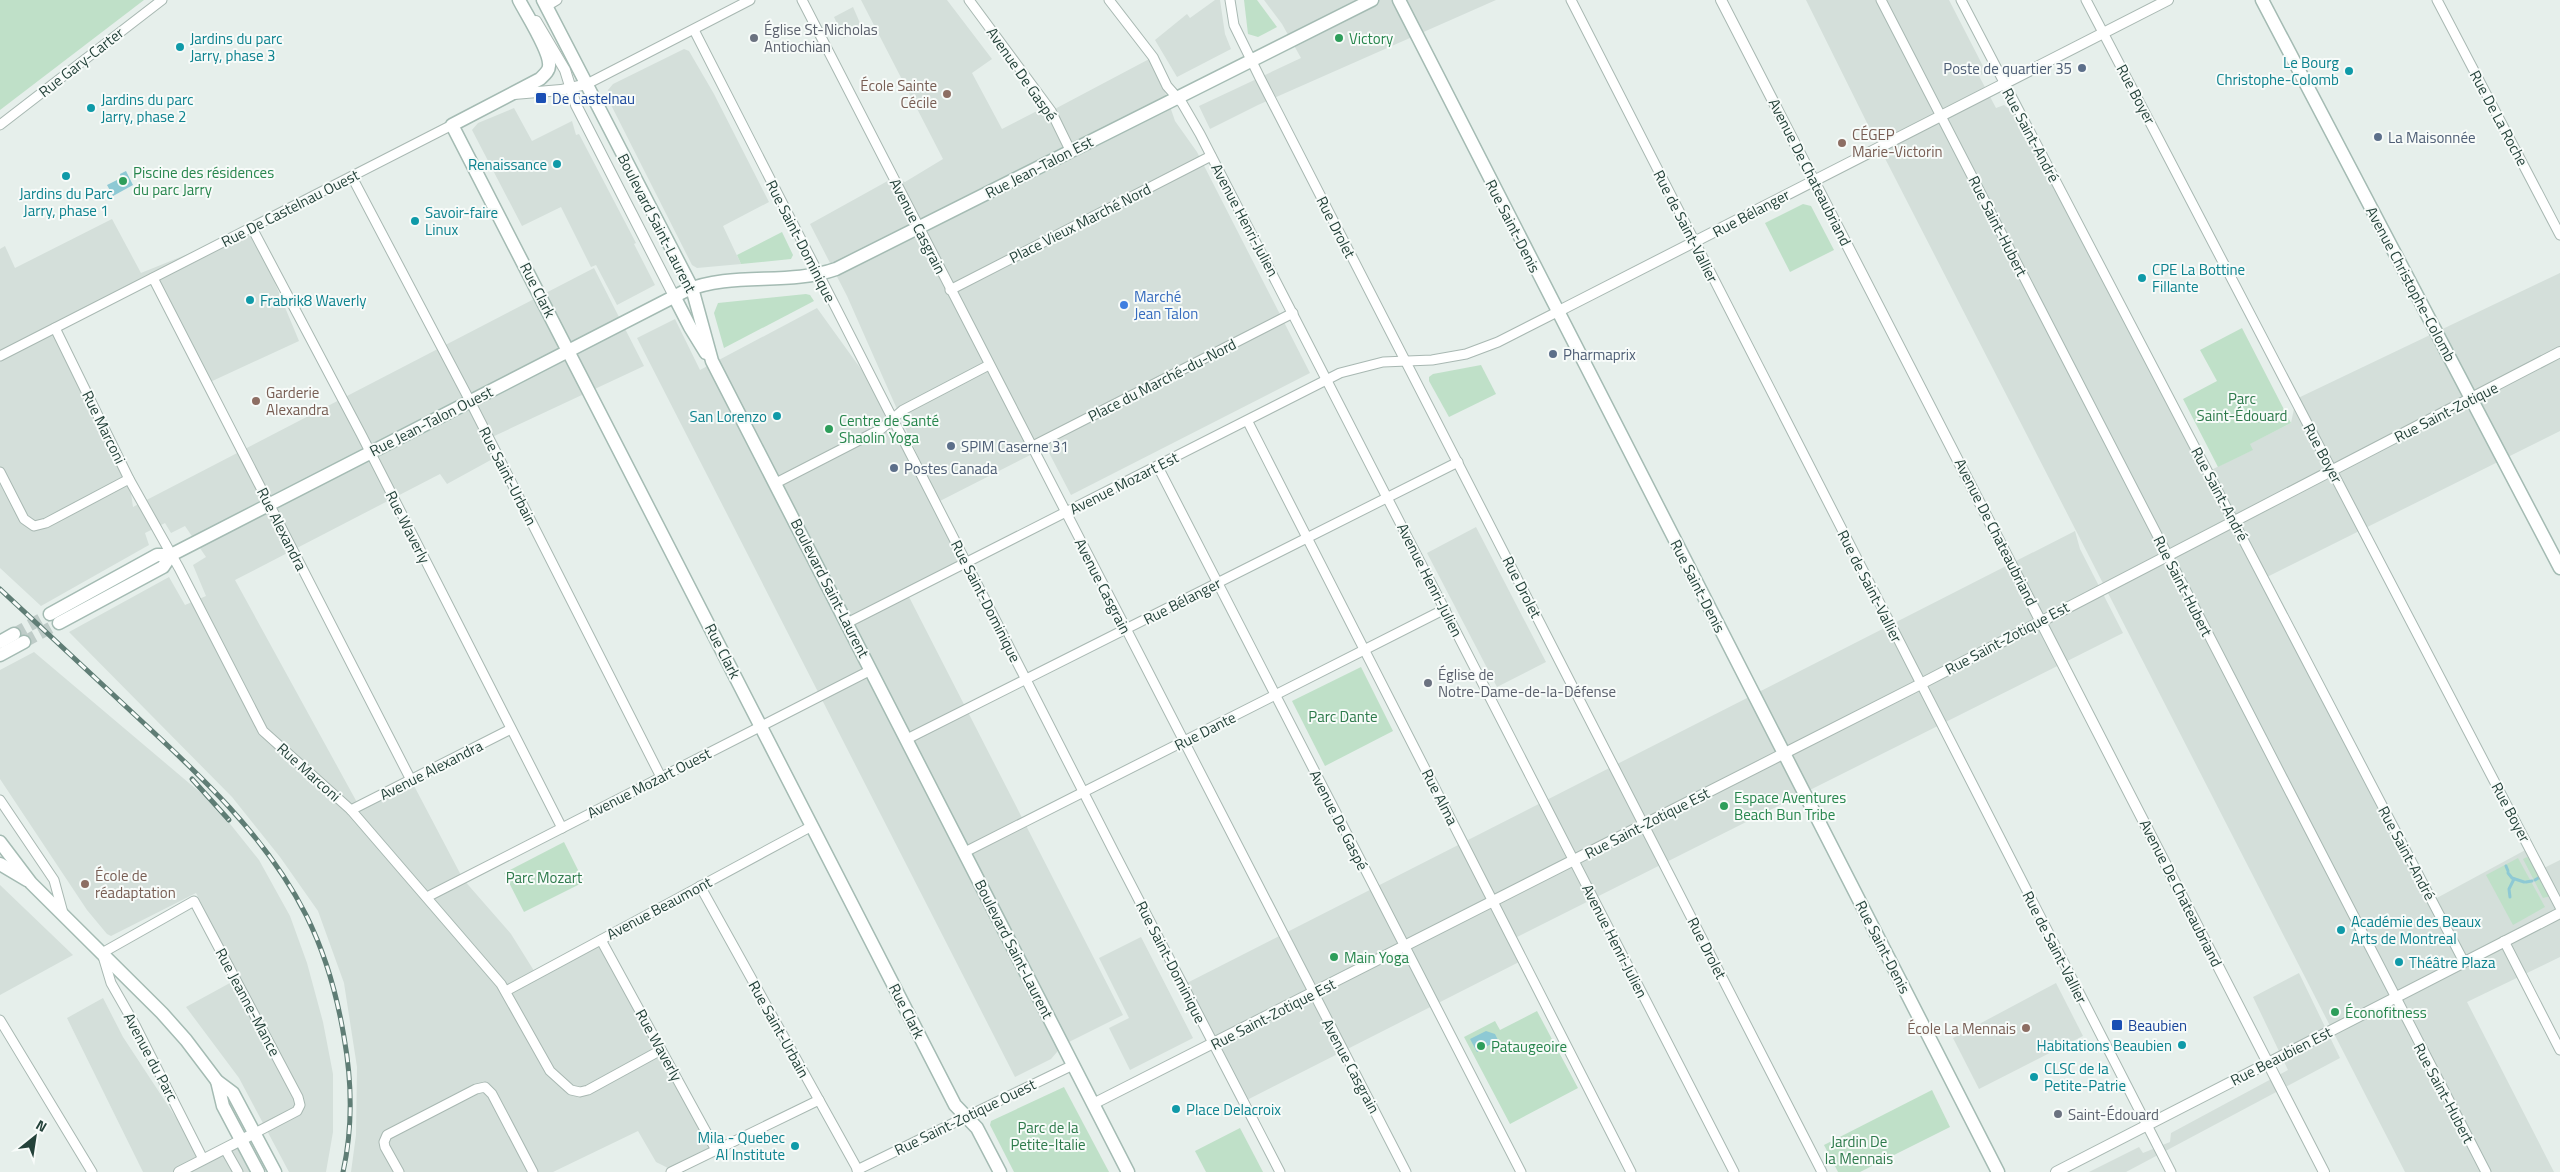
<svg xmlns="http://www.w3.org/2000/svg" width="2560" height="1172" font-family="'Titillium Web',sans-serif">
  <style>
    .built { fill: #d4dfda }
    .green { fill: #bfe0c8 }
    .water { fill: #8ec9d4 }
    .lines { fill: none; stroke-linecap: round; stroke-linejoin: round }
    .stream { stroke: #8ec9d4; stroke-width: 3 }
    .secondary-tunnel { stroke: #bfccc8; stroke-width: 12; stroke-dasharray: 12 6; stroke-linecap: butt }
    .minor-casing { stroke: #a8b8b2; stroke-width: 11 }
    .tertiary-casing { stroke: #a8b8b2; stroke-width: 12 }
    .secondary-casing { stroke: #a4bbb3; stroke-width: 15 }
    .minor { stroke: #fff; stroke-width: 9 }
    .tertiary { stroke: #fff; stroke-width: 10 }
    .secondary { stroke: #fff; stroke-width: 12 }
    .rail-casing { stroke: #5f7d75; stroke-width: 5 }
    .rail { stroke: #f7fbf9; stroke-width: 3; stroke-dasharray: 9; stroke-linecap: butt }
    .worship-dot { fill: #6b7280; stroke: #f7fbf9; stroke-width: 2 }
    .leisure-dot { fill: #2e9e5b; stroke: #f7fbf9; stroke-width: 2 }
    .culture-dot { fill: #0f9aa8; stroke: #f7fbf9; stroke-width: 2 }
    .service-dot { fill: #5c6f8a; stroke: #f7fbf9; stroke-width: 2 }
    .education-dot { fill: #8d6e63; stroke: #f7fbf9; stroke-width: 2 }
    .transit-dot { fill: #1a4fb4; stroke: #f7fbf9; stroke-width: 2 }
    .shop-dot { fill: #3f7fe0; stroke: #f7fbf9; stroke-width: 2 }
    .labels { text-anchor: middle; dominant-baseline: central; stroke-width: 4; stroke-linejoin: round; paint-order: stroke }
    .worship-label { font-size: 15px; fill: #5b616d; stroke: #f7fbf9; text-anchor: start }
    .culture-label { font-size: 15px; fill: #0d838f; stroke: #f7fbf9; text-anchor: start }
    .leisure-label { font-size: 15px; fill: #27864d; stroke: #f7fbf9; text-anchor: start }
    .street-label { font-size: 15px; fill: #24423a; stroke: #f7fbf9 }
    .service-label { font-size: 15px; fill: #4e5e75; stroke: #f7fbf9; text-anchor: start }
    .education-label { font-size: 15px; fill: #785e54; stroke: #f7fbf9; text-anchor: start }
    .transit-label { font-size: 15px; fill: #164399; stroke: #f7fbf9; text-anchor: start }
    .shop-label { font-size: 15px; fill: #366cbe; stroke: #f7fbf9; text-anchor: start }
    .park-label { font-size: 15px; fill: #2d7a4b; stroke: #f7fbf9 }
  </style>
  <rect width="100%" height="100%" fill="#e6efeb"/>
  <g class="built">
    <path d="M861,0H947L992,59L972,73L1002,129L1035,112L1051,111L1153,57L1175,121L1197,152L1310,373L1071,495L1046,447L938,502L847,296L810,224L893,178L905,182L943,159Z"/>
    <path d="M1215,0H1220L1225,34L1231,49L1177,77L1155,40L1187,14L1190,18Z"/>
    <path d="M1264,0H1496L1258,105L1210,129L1199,106L1301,58L1282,24Z"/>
    <path d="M1806,0H1949L1986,72L1979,76L1996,108L2004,105L2023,119L2209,471L2252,450L2249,444L2291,423L2296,399L2560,273V431L2265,578L2435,899L2529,848L2540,870L2560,860V957L2467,1002L2554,1172H2405L1873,135Z"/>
    <path d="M853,7L863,30L844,38L834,17Z"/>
    <path d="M684,49L689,51L714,94L769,202L723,226L741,264L697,268L692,265L607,97L608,90L613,84Z"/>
    <path d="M514,108L532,141L572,121L576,135L579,134L636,243L634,244L655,285L617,305L596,265L591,267L561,207L522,226L472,130L478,123Z"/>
    <path d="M112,219L141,273L252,228L299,341L208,383L153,278L55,328L129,479L133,507L594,268L644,366L490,438L498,456L447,484L440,474L235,580L359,806L411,780L463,879L511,934L536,974L601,940L716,1150L674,1171L656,1162L638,1131L553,1172H351L356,1135L357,1067L344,983L318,911L280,857L232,797L69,632L169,577L185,605L206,596L193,565L206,557L185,526L171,533L165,523L145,533L149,545L41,606L0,568V249L5,246L15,268Z"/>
    <path d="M817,308L889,408L967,563L907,593L1123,1015L1063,1045L1051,1059L1015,1077L637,338L675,319L700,370Z"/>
    <path d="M1476,527L1546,662L1497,687L1427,553Z"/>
    <path d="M2075,531L2080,549L2123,633L1513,939L1523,960L1243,1102L1183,985Z"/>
    <path d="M34,652L215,805L259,860L290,916L307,963L323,1022L333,1074V1132L326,1172H289L239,1078L186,1007L239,978L196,893L111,936L107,934L87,910L0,779V670Z"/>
    <path d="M0,885L73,955L0,995Z"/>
    <path d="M1141,937L1193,1038L1130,1070L1109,1028L1129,1018L1099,958Z"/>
    <path d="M2299,973L2340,1058L2126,1172H2089L2139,1147L2143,1153L2170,1142L2171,1133L2288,1070L2253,997Z"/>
    <path d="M2056,983L2083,1036L1979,1089L1953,1038Z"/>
    <path d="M103,998L123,1037L203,1159L241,1140L254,1172H143L67,1018Z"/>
  </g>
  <g class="green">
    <path d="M0,0H144L0,110Z"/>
    <path d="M1244,0H1257L1277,27L1258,37L1248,34Z"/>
    <path d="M1803,204L1811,206L1834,250L1790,272L1765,223Z"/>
    <path d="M782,232L793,255L791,259L741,264L737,255Z"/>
    <path d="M806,294L810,295L814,301L724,348L714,313L718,303Z"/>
    <path d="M2242,328L2291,423L2250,444L2253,450L2218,467L2183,399L2217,381L2200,350Z"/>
    <path d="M1481,365L1496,394L1449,417L1429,381V377L1433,374Z"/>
    <path d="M1361,667L1393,731L1325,766L1292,701Z"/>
    <path d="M564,842L584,882L524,912L504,873Z"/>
    <path d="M2527,857L2532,860L2551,896L2543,898L2523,859Z"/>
    <path d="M2518,858L2545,907L2513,925L2486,875Z"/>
    <path d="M1537,1011L1578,1088L1510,1124L1464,1037L1495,1021L1500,1030Z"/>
    <path d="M1064,1087L1109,1172H1014L990,1125L991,1121Z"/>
    <path d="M1932,1090L1950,1127L1860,1172H1838L1824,1145Z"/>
    <path d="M1240,1128L1263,1172H1206L1195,1151Z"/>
  </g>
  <g class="water">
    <path d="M126,171L133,185L113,196L107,185L121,178L120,174Z"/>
    <path d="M1486,1031L1495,1034L1498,1040L1477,1052L1470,1039Z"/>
  </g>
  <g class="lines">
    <g class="stream">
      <path d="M2506,866L2508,871"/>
      <path d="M2508,873L2512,878L2524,882"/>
      <path d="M2535,880L2540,877"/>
      <path d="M2526,882L2532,881"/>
      <path d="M2510,897L2509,889L2514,879"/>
    </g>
    <g class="secondary-tunnel">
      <path d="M14,634L50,614"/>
      <path d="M24,642L59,623"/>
    </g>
    <defs>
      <g id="minor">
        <path d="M802,0L1406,1172"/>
        <path d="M969,0L1051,111L1071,152"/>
        <path d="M1109,0L1153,57L1167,86L1182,103L1200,134L1734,1172"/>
        <path d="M1230,0L1234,25L1260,78L1822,1172"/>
        <path d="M1571,0L2171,1172"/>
        <path d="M1881,0L2486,1172"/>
        <path d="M1961,0L2464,962"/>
        <path d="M2086,0L2560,907"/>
        <path d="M2437,0L2560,235"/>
        <path d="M547,6L557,0"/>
        <path d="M694,30L1114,852L1280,1172"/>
        <path d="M587,84L750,0"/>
        <path d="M0,125L162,0"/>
        <path d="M352,177L470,401L661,777"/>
        <path d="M252,228L361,434L562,828"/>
        <path d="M153,278L411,780"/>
        <path d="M950,290L1211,156"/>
        <path d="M55,328L129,479L179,568L263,731L351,810L501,984L550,1071L571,1090L580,1092L588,1090L661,1050"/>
        <path d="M0,356L452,125"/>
        <path d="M1248,422L1631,1172"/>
        <path d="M1031,447L1293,313"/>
        <path d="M1158,467L1521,1172"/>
        <path d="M0,472L24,519L34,526L46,523L129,479"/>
        <path d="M776,483L881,429L903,410L989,365"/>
        <path d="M847,623L1340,373L1383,362L1432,360L1466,354L1498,342L1557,312"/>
        <path d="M907,739L1458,462"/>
        <path d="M0,800L54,880L63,913"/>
        <path d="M351,810L511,729"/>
        <path d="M965,852L1445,609"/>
        <path d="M700,886L859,1172"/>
        <path d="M427,897L871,670"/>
        <path d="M601,940L716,1150"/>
        <path d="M2504,941L2560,1050"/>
        <path d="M506,991L812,826"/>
        <path d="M0,1020L92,1172"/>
        <path d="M225,1149L238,1172"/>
        <path d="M203,1159L135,1025L111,983L102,953L194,901L298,1097L300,1105L297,1111L255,1133"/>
        <path d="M857,1170L1073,1065"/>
        <path d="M399,1172L385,1147L384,1142L387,1135L476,1089L485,1087L492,1094L533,1172"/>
        <path d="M671,1172L819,1100"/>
      </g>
      <g id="tertiary">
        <path d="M1721,0L2324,1172"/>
        <path d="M536,21L565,70L576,105L674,296"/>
        <path d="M514,94L561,90L587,84"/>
        <path d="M1557,312L2168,0"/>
        <path d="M1093,1104L1913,688L2560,352"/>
        <path d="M179,1172L255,1133"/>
        <path d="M2056,1172L2560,913"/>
      </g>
      <g id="secondary">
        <path d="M519,0C526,14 551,52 549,66C549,71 544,75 540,79L452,125L955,1105L977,1128L1000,1172"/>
        <path d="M543,0L692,288L712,361L1128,1172"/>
        <path d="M1399,0L1998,1172"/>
        <path d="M2262,0L2560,568"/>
        <path d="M674,296L690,327L706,353"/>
        <path d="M50,614L157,555H171L685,291C732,271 788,286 836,269L1372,0"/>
        <path d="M59,623L163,567L171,555"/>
        <path d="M0,642L14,634"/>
        <path d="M0,655L24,642"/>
        <path d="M0,842L31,883L162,1013L186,1040L217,1081L233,1093L275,1172"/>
        <path d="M0,864L27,880"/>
        <path d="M217,1081L223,1106L258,1172"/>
      </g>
    </defs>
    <use href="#minor" class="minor-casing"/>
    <use href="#tertiary" class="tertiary-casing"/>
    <use href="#secondary" class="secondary-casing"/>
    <use href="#minor" class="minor"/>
    <use href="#tertiary" class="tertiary"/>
    <use href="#secondary" class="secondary"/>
    <defs>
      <g id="rail">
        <path d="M0,589C45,631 90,673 135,715C199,774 266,836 306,915C325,953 337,995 344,1037C352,1082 353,1127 343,1172"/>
        <path d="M192,779L229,820"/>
      </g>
    </defs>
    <use href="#rail" class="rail-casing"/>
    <use href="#rail" class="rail"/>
  </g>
  <g class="worship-dot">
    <circle cx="754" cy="38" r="5"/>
    <circle cx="1428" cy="683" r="5"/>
    <circle cx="2058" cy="1114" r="5"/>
  </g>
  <g class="leisure-dot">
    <circle cx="1339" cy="38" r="5"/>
    <circle cx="123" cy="181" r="5"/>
    <circle cx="829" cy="429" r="5"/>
    <circle cx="1724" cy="806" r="5"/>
    <circle cx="1334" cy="957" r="5"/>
    <circle cx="2335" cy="1012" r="5"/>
    <circle cx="1481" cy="1046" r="5"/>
  </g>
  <g class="culture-dot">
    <circle cx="180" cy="47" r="5"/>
    <circle cx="2349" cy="71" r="5"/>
    <circle cx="91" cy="108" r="5"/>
    <circle cx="557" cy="164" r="5"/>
    <circle cx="66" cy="176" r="5"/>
    <circle cx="415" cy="221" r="5"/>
    <circle cx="2142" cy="278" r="5"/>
    <circle cx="250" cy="300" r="5"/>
    <circle cx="777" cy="416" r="5"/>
    <circle cx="2341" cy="930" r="5"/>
    <circle cx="2399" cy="962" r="5"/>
    <circle cx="2182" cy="1045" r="5"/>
    <circle cx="2034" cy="1077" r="5"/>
    <circle cx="1176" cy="1109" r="5"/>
    <circle cx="795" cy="1146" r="5"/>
  </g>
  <g class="service-dot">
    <circle cx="2082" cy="68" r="5"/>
    <circle cx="2378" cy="137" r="5"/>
    <circle cx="1553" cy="354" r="5"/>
    <circle cx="951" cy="446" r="5"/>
    <circle cx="894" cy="468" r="5"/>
  </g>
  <g class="education-dot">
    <circle cx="947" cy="94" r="5"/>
    <circle cx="1842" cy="143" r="5"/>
    <circle cx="256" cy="401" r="5"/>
    <circle cx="85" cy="884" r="5"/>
    <circle cx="2026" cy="1028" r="5"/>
  </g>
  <g class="transit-dot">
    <rect x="535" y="92" width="12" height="12" rx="2.5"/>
    <rect x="2111" y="1019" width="12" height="12" rx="2.5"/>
  </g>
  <circle class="shop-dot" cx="1124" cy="305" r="5"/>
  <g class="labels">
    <g class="worship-label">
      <text x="764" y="29">Église St-Nicholas<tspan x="764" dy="17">Antiochian</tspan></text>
      <text x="1438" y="674">Église de<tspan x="1438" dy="17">Notre-Dame-de-la-Défense</tspan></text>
      <text x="2068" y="1114">Saint-Édouard</text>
    </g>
    <g class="culture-label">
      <text x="190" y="38">Jardins du parc<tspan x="190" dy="17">Jarry, phase 3</tspan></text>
      <text x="2339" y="62" text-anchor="end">Le Bourg<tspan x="2339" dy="17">Christophe-Colomb</tspan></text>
      <text x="101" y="99">Jardins du parc<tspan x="101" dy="17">Jarry, phase 2</tspan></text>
      <text x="547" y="164" text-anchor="end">Renaissance</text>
      <text x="66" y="193" text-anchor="middle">Jardins du Parc<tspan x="66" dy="17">Jarry, phase 1</tspan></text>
      <text x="425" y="212">Savoir-faire<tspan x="425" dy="17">Linux</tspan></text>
      <text x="2152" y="269">CPE La Bottine<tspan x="2152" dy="17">Fillante</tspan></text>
      <text x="260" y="300">Frabrik8 Waverly</text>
      <text x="767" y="416" text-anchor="end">San Lorenzo</text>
      <text x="2351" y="921">Académie des Beaux<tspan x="2351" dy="17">Arts de Montreal</tspan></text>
      <text x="2409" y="962">Théâtre Plaza</text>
      <text x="2172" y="1045" text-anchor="end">Habitations Beaubien</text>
      <text x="2044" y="1068">CLSC de la<tspan x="2044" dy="17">Petite-Patrie</tspan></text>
      <text x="1186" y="1109">Place Delacroix</text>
      <text x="785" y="1137" text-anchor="end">Mila - Quebec<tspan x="785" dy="17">AI Institute</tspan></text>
    </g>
    <g class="leisure-label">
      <text x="1349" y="38">Victory</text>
      <text x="133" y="172">Piscine des résidences<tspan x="133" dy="17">du parc Jarry</tspan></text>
      <text x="839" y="420">Centre de Santé<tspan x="839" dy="17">Shaolin Yoga</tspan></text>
      <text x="1734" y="797">Espace Aventures<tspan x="1734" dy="17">Beach Bun Tribe</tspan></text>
      <text x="1344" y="957">Main Yoga</text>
      <text x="2345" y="1012">Éconofitness</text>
      <text x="1491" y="1046">Pataugeoire</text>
    </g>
    <g class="street-label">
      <text transform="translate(81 62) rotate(-38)">Rue Gary-Carter</text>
      <text transform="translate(1022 74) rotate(55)">Avenue De Gaspé</text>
      <text transform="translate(2136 94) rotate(62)">Rue Boyer</text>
      <text transform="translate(2499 118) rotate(62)">Rue De La Roche</text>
      <text transform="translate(2031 135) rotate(62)">Rue Saint-André</text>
      <text transform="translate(1039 167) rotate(-27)">Rue Jean-Talon Est</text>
      <text transform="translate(1810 172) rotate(63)">Avenue De Chateaubriand</text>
      <text transform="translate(290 208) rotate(-27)">Rue De Castelnau Ouest</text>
      <text transform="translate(1751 213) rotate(-28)">Rue Bélanger</text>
      <text transform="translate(1245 220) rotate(62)">Avenue Henri-Julien</text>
      <text transform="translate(657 223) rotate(63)">Boulevard Saint-Laurent</text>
      <text transform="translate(1080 223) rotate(-27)">Place Vieux Marché Nord</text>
      <text transform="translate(918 226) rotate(63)">Avenue Casgrain</text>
      <text transform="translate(1513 226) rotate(63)">Rue Saint-Denis</text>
      <text transform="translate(1686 226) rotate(63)">Rue de Saint-Vallier</text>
      <text transform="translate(1998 226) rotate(63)">Rue Saint-Hubert</text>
      <text transform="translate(1336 227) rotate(63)">Rue Drolet</text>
      <text transform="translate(801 241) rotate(63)">Rue Saint-Dominique</text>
      <text transform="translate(2411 284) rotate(62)">Avenue Christophe-Colomb</text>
      <text transform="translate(538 290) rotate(63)">Rue Clark</text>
      <text transform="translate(1162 380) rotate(-27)">Place du Marché-du-Nord</text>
      <text transform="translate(2446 412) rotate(-27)">Rue Saint-Zotique</text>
      <text transform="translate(431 421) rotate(-27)">Rue Jean-Talon Ouest</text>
      <text transform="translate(104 427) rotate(64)">Rue Marconi</text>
      <text transform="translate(2323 453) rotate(62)">Rue Boyer</text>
      <text transform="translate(508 476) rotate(63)">Rue Saint-Urbain</text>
      <text transform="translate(1124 483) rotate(-27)">Avenue Mozart Est</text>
      <text transform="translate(2220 494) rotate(62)">Rue Saint-André</text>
      <text transform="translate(408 527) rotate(63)">Rue Waverly</text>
      <text transform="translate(282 529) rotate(63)">Rue Alexandra</text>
      <text transform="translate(1996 532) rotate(63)">Avenue De Chateaubriand</text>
      <text transform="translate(1430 580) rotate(63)">Avenue Henri-Julien</text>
      <text transform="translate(1103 586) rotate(63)">Avenue Casgrain</text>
      <text transform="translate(1698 586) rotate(63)">Rue Saint-Denis</text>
      <text transform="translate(1870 586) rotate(63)">Rue de Saint-Vallier</text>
      <text transform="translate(2183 586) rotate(63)">Rue Saint-Hubert</text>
      <text transform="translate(1522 587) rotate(63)">Rue Drolet</text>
      <text transform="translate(830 588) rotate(63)">Boulevard Saint-Laurent</text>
      <text transform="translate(986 601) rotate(63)">Rue Saint-Dominique</text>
      <text transform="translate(1182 601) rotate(-27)">Rue Bélanger</text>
      <text transform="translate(2007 638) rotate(-28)">Rue Saint-Zotique Est</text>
      <text transform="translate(723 651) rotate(63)">Rue Clark</text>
      <text transform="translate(1205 731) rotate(-27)">Rue Dante</text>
      <text transform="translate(431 770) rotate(-27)">Avenue Alexandra</text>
      <text transform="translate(309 772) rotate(42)">Rue Marconi</text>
      <text transform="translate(649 783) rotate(-27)">Avenue Mozart Ouest</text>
      <text transform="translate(1440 797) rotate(63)">Rue Alma</text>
      <text transform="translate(2511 812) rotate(62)">Rue Boyer</text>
      <text transform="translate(1339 820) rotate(63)">Avenue De Gaspé</text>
      <text transform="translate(1647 823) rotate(-27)">Rue Saint-Zotique Est</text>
      <text transform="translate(2407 853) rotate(62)">Rue Saint-André</text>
      <text transform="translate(2181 893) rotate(63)">Avenue De Chateaubriand</text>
      <text transform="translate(659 908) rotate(-28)">Avenue Beaumont</text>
      <text transform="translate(1615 941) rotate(63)">Avenue Henri-Julien</text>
      <text transform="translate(1883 947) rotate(63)">Rue Saint-Denis</text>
      <text transform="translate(2055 947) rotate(63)">Rue de Saint-Vallier</text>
      <text transform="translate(1707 948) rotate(63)">Rue Drolet</text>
      <text transform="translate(1014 949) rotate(63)">Boulevard Saint-Laurent</text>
      <text transform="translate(1171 962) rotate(63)">Rue Saint-Dominique</text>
      <text transform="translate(248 1002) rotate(62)">Rue Jeanne-Mance</text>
      <text transform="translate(907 1011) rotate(63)">Rue Clark</text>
      <text transform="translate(1273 1014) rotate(-27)">Rue Saint-Zotique Est</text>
      <text transform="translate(779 1029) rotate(61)">Rue Saint-Urbain</text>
      <text transform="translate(659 1045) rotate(61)">Rue Waverly</text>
      <text transform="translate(2281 1056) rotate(-27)">Rue Beaubien Est</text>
      <text transform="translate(151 1057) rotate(62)">Avenue du Parc</text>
      <text transform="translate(1351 1066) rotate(62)">Avenue Casgrain</text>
      <text transform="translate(2444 1093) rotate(62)">Rue Saint-Hubert</text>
      <text transform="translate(965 1117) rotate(-26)">Rue Saint-Zotique Ouest</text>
    </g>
    <g class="service-label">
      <text x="2072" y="68" text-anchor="end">Poste de quartier 35</text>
      <text x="2388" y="137">La Maisonnée</text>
      <text x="1563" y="354">Pharmaprix</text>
      <text x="961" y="446">SPIM Caserne 31</text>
      <text x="904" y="468">Postes Canada</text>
    </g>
    <g class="education-label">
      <text x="937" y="85" text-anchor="end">École Sainte<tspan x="937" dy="17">Cécile</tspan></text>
      <text x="1852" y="134">CÉGEP<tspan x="1852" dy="17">Marie-Victorin</tspan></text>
      <text x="266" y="392">Garderie<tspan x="266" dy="17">Alexandra</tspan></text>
      <text x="95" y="875">École de<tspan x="95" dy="17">réadaptation</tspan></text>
      <text x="2016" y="1028" text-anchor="end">École La Mennais</text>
    </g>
    <g class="transit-label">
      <text x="552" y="98">De Castelnau</text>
      <text x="2128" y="1025">Beaubien</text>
    </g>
    <g class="shop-label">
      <text x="1134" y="296">Marché<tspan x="1134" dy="17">Jean Talon</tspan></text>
    </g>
    <g class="park-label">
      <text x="2242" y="398">Parc<tspan x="2242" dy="17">Saint-Édouard</tspan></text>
      <text x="1343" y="716">Parc Dante</text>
      <text x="544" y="877">Parc Mozart</text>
      <text x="1048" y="1127">Parc de la<tspan x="1048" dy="17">Petite-Italie</tspan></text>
      <text x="1859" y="1141">Jardin De<tspan x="1859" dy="17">la Mennais</tspan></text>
    </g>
  </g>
  <g transform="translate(35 1137) rotate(30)" stroke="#f7fbf9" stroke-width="4" paint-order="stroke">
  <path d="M0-4L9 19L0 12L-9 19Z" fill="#24423a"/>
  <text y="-8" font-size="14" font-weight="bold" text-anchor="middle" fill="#24423a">N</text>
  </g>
</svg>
